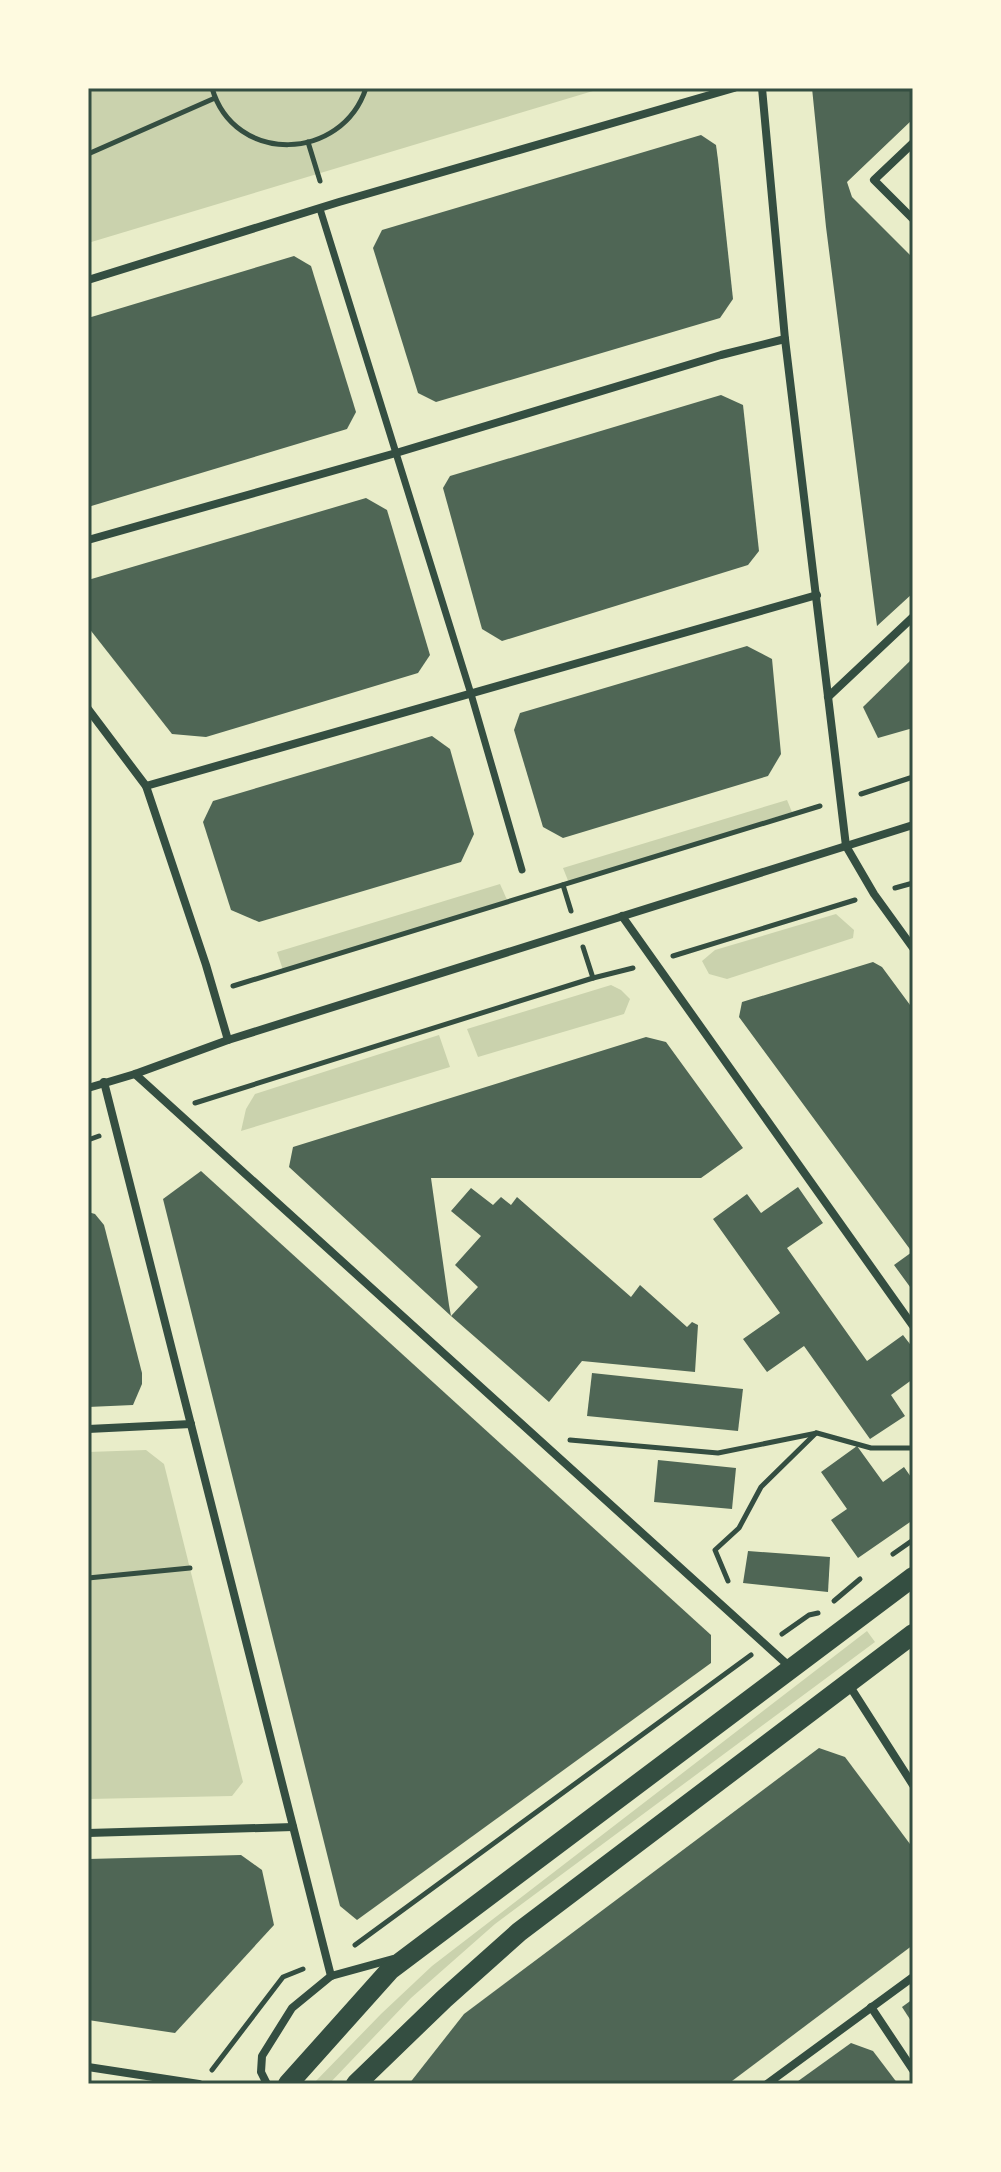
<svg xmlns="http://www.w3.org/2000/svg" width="1001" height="2172" font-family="'Fira Sans Condensed',sans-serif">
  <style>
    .green { fill: #cad2ad }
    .building { fill: #4f6655 }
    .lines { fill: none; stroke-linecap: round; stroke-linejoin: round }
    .path { stroke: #344e41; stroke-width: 5 }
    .pedestrian { stroke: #344e41; stroke-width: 7 }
    .minor { stroke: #344e41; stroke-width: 8 }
    .primary { stroke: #344e41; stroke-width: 20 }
    .neatline { fill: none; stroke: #344e41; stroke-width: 3 }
  </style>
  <rect width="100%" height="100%" fill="#e9edc9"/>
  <g class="green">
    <path d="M88,88H603L88,243Z"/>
    <path d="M787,800L792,812L569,883L563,868Z"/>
    <path d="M500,884L508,902L283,970L277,952Z"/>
    <path d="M836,914L854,930L853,938L727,979L709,974L702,961L715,950Z"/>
    <path d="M611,985L621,990L630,999L624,1014L478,1057L467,1029Z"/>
    <path d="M439,1035L450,1067L241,1131L246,1109L255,1094Z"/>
    <path d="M146,1450L164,1464L243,1782L232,1796L88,1799V1452Z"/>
    <path d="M867,1631L875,1642L495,1924L411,1998L329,2084H313L381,2014L432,1966Z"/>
  </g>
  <g class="building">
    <path d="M812,88H913V119L847,182L852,197L913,258V593L877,626L826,227Z"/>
    <path d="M701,135L716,145L718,160L733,299L720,318L436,402L418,393L373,248L382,230Z"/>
    <path d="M294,256L311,266L356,412L347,429L88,507V318Z"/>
    <path d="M721,395L743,405L759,551L748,565L502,641L482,629L443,488L450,476Z"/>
    <path d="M366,498L387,510L430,655L418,673L206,737L172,734L88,627V580Z"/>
    <path d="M747,646L772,659L781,754L768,776L563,838L543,827L514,730L520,713Z"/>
    <path d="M913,658V728L878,738L863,707Z"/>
    <path d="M432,736L450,749L474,834L461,862L259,922L231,910L203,822L213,801Z"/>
    <path d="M873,962L882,967L913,1009V1291L894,1265L912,1252L739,1017L742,1002Z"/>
    <path d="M646,1037L666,1042L743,1148L701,1178H431L449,1305L451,1316L478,1287L455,1265L481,1236L451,1211L471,1188L493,1205L501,1197L511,1205L517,1197L631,1297L640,1285L687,1327L692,1322L698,1325L695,1372L582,1361L549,1402L451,1316L289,1167L293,1147Z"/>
    <path d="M201,1171L711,1635V1663L357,1920L340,1906L163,1199Z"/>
    <path d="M798,1187L823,1223L787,1248L867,1361L903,1335L913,1348V1379L891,1395L905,1416L870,1439L804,1346L767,1372L743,1339L780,1313L713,1219L747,1194L761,1213Z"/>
    <path d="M88,1212L95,1214L104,1225L142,1373V1384L133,1405L88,1407Z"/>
    <path d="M592,1373L743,1389L738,1431L587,1416Z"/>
    <path d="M857,1446L883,1482L904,1467L913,1480V1520L858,1558L831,1520L847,1509L821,1472Z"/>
    <path d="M658,1460L736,1468L732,1509L654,1502Z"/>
    <path d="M748,1551L830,1557L828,1592L743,1583Z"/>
    <path d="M819,1748L845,1757L913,1848V1945L728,2084H409L464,2014Z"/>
    <path d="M241,1855L262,1870L274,1925L175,2033L88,2020V1859Z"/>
    <path d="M913,1999V2024L902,2007Z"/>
    <path d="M851,2043L873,2051L898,2084H794Z"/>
  </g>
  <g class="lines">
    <g class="path">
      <path d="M212,88C234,165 342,162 366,88"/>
      <path d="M308,142L320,181"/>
      <path d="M88,154L215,98"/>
      <path d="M861,794L913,777"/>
      <path d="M563,885L571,911"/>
      <path d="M895,888L913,883"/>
      <path d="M583,947L593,978"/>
      <path d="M673,956L855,900"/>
      <path d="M233,986L820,806"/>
      <path d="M195,1103L593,978L633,968"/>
      <path d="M88,1140L99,1136"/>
      <path d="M570,1440L718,1453L817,1433L871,1448H913"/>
      <path d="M893,1554L913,1540"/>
      <path d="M88,1578L190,1568"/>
      <path d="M728,1581L715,1550L739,1528L761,1487L816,1433"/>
      <path d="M834,1601L860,1579"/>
      <path d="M782,1634L809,1615L818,1613"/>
      <path d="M355,1945L751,1655"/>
      <path d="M212,2070L283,1977L303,1969"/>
    </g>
    <path class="pedestrian" d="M320,209L471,694L522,870"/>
    <g class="minor">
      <path d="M762,88L785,339L846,846L874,894L913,948"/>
      <path d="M913,143L874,180L913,219"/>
      <path d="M88,280L339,202L734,88"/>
      <path d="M88,540L396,453L721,355L785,339"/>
      <path d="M828,697L913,617"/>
      <path d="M88,709L146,786L206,965L228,1040"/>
      <path d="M146,786L817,595"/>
      <path d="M622,916L913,1326"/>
      <path d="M135,1074L790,1667"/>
      <path d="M104,1082L331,1976"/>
      <path d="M88,1088L135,1074L228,1040L913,825"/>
      <path d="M88,1429L191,1424"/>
      <path d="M849,1685L913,1785"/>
      <path d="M88,1833L293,1827"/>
      <path d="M871,2007L913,2070"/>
      <path d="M88,2067L199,2084"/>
      <path d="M267,2084L261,2072L262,2056L292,2008L331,1976L393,1959"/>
      <path d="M767,2084L913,1977"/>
    </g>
    <g class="primary">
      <path d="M288,2084L390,1970L913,1577"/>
      <path d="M356,2084L444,1999L519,1932L913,1634"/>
    </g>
  </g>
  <rect width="1001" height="2172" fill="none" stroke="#fefae0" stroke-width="180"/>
  <rect x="90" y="90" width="821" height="1992" class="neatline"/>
</svg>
